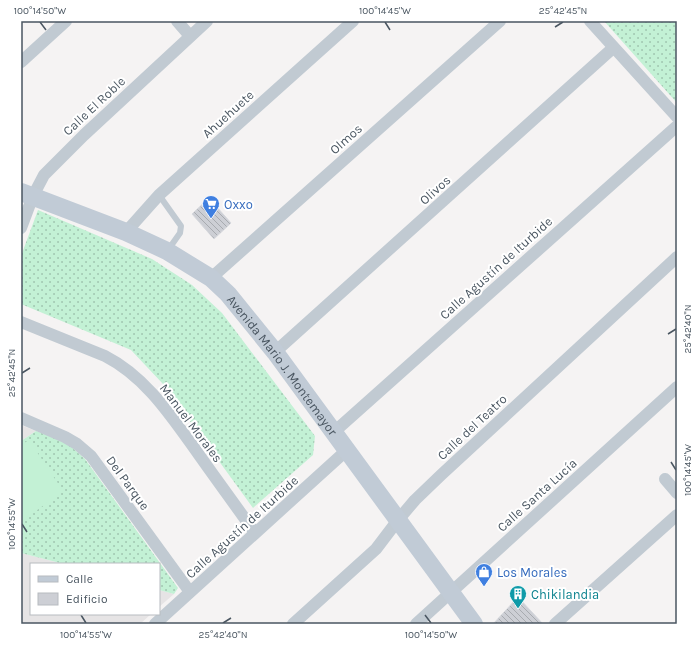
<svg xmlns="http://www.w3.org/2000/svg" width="698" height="645" font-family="Karla,sans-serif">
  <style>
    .education { fill: #e6e4e5 }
    .grass { fill: url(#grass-dots) }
    .pitch { fill: #c3f1d5 }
    .building { fill: url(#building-back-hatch); stroke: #d7d9de }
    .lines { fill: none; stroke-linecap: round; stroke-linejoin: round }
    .service { stroke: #c1cad2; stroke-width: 6 }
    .minor { stroke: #c1cad2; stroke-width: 12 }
    .secondary { stroke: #c1cbd6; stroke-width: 18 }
    .ticks { fill: none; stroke: #4a5661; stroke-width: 1.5 }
    .labels { text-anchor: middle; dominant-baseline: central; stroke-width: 4; stroke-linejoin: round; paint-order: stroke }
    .street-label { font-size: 13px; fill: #4a5661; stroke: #fff }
    .shop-label { font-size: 13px; fill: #366cbe; stroke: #fff; text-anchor: start }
    .culture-label { font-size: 13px; fill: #0d838f; stroke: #fff; text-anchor: start }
    .neatline { fill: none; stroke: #4a5661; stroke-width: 1.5 }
    .ticks-label { font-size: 10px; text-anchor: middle; fill: #4a5661 }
  </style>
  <defs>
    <pattern id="grass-dots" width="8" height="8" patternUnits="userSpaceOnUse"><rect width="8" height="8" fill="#c3f1d5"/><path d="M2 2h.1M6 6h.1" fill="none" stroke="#a0c6b0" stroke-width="1.8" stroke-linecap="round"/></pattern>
    <pattern id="building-back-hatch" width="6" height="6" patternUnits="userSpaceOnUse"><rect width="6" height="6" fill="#cdcfd5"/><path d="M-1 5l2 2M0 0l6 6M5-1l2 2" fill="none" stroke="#a8abb0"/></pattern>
  </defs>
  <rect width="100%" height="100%" fill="#f5f3f3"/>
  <g class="education">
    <path d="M21,425L36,431L21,441Z"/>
    <path d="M21,553L64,564H31V614H151L140,624H21Z"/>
    <path d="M159,590L174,594L159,607Z"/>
  </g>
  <g class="grass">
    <path d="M604,21H677V103Z"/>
    <path d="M38,210L152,259L192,285L222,313L315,436L313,455L253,508L163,384L131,350L21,304V256Z"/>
    <path d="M36,431L65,441L85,459L178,588L174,594L159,590V564H64L21,553V441Z"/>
  </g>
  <path class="pitch" d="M29,440L63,491L21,522V445Z"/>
  <g class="building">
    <path d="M209,198L231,223L214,239L192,214Z"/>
    <path d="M518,597L543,624H493Z"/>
  </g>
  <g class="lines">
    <path class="service" d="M159,195L181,226L180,233L168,250"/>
    <g class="minor">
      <path d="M177,21L190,36"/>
      <path d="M590,21L677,117"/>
      <path d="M21,62L66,21"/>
      <path d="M21,228L33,196L44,175L84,135L207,21"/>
      <path d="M126,232L159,195L353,21"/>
      <path d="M211,278L500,21"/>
      <path d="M21,322L105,356C146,377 171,416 197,452C216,479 236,506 255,533"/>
      <path d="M275,352L613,48"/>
      <path d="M21,418L65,437L77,444L91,456L190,592"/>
      <path d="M334,432L677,126"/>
      <path d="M665,479L677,493"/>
      <path d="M155,624L347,450"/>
      <path d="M293,624L376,549L398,520L415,500L441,475L677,257"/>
      <path d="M416,624L677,387"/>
      <path d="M555,624L677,515"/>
    </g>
    <path class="secondary" id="s1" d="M21,192L126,232L167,251L211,278L228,294L275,352L474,624"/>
  </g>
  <path class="ticks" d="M40,22L46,30M385,22L390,30M555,27L563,22M668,334L676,329M22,373L30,368M671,462L676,470M22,524L27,532M81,615L86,623M425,615L431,623M223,623L231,618"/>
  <defs>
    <symbol id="supermarket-pin" viewBox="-11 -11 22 30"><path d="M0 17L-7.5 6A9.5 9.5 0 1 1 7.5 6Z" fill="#3f7fe0" stroke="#fff"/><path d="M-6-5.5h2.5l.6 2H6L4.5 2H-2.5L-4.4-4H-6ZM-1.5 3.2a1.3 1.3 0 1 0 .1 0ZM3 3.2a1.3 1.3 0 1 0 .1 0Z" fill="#fff"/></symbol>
    <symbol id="shop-pin" viewBox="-11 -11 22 30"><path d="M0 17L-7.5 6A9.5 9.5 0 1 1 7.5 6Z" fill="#3f7fe0" stroke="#fff"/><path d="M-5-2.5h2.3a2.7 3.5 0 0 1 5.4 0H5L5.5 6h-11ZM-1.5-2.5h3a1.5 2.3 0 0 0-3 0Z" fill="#fff"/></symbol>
    <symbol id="building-pin" viewBox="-11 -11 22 30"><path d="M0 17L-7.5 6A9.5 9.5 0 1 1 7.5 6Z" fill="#0f9aa8" stroke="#fff"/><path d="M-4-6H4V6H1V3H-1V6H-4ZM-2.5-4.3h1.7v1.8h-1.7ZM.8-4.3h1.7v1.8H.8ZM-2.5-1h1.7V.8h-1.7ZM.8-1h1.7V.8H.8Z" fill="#fff"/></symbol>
  </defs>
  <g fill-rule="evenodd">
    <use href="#supermarket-pin" x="201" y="194" width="20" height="27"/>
    <use href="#shop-pin" x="474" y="562" width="20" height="27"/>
    <use href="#building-pin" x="508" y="584" width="20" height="27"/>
  </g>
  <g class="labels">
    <g class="street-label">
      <text transform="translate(94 106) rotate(-43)">Calle El Roble</text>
      <text transform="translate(228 114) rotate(-42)">Ahuehuete</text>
      <text transform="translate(346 139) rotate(-42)">Olmos</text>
      <text transform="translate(435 190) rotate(-42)">Olivos</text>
      <text transform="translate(496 268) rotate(-42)">Calle Agustín de Iturbide</text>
      <text stroke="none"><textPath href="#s1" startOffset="322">Avenida Mario J. Montemayor</textPath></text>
      <text transform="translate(191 423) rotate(53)">Manuel Morales</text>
      <text transform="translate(472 427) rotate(-43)">Calle del Teatro</text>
      <text transform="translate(128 483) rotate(54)">Del Parque</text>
      <text transform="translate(537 495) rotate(-42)">Calle Santa Lucía</text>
      <text transform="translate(242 527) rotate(-42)">Calle Agustín de Iturbide</text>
    </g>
    <g class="shop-label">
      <text x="224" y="204">Oxxo</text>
      <text x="497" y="572">Los Morales</text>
    </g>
    <g class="culture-label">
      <text x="531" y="594">Chikilandia</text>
    </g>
  </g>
  <rect width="698" height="645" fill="none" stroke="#ffffff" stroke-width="44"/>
  <rect x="30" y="563" width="130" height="52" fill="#ffffff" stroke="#b7bbc0"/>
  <rect x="38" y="576" width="20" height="6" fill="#c1cbd6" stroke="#b7bbc0"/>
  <text x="66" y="583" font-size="12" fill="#4a5661">Calle</text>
  <rect x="38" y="593" width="20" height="12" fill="#cdcfd5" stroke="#b7bbc0"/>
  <text x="66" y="603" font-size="12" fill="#4a5661">Edificio</text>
  <rect x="22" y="22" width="654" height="601" class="neatline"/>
  <g class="ticks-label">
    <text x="40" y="14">100°14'50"W</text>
    <text x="385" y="14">100°14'45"W</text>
    <text x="563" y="14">25°42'45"N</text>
    <text transform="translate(687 329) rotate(-90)" y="4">25°42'40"N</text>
    <text transform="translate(11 373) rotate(-90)" y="4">25°42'45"N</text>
    <text transform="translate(687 470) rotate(-90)" y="4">100°14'45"W</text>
    <text transform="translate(11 524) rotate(-90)" y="4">100°14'55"W</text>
    <text x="86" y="638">100°14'55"W</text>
    <text x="223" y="638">25°42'40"N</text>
    <text x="431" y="638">100°14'50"W</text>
  </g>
</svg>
